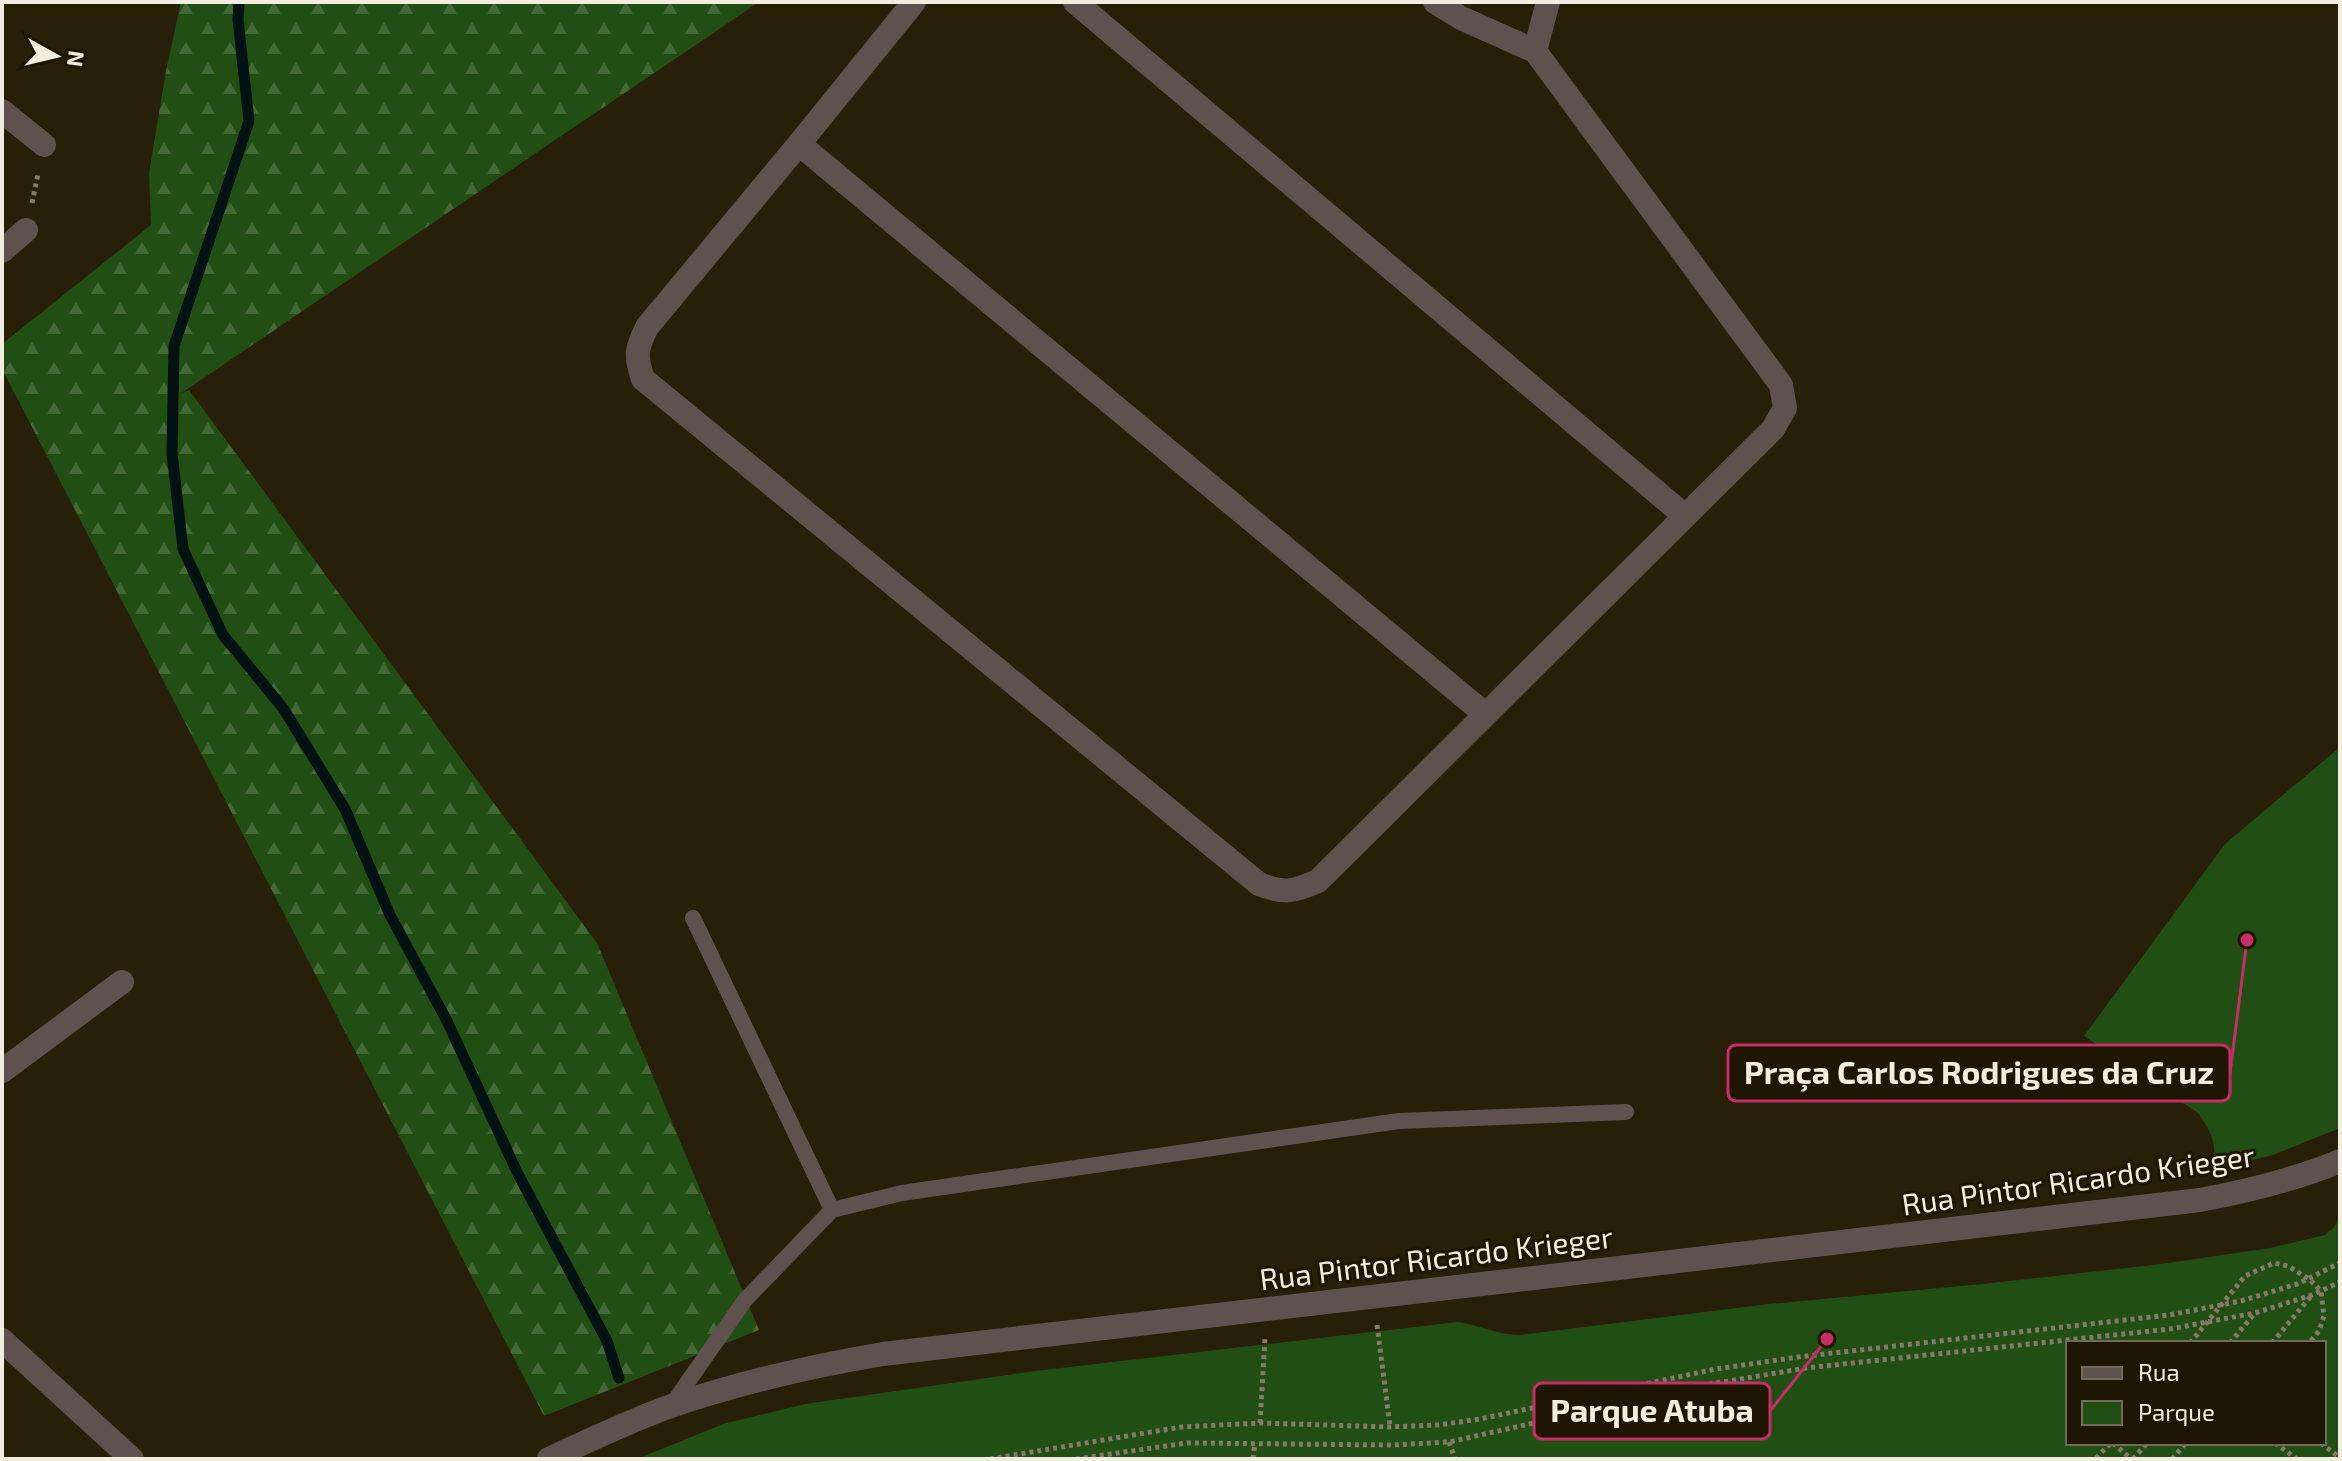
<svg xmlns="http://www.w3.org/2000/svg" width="2342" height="1461" font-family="'Exo 2',sans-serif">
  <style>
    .forest { fill: url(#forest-firs) }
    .park { fill: #214e13; fill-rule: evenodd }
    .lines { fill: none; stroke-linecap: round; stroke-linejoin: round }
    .stream { stroke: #021212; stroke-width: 11 }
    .path { stroke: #837b68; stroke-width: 5; stroke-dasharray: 4 4; stroke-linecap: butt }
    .service { stroke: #5e514e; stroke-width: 16 }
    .minor { stroke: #5e514e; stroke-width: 24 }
    .tertiary { stroke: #5e514e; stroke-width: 24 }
    .labels { text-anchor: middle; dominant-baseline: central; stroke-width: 6; stroke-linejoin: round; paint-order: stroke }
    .street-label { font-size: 30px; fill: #f3eddf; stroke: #1e1502 }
    .leader { fill: none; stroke: #c72d68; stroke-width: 3 }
    .callout-dot { fill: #c72d68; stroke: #1e1502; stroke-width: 3 }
    .callout { fill: #1e1502; stroke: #c72d68; stroke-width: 3 }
    .callout-label { font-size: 32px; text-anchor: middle; font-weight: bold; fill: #f3eddf }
  </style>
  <defs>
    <pattern id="forest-firs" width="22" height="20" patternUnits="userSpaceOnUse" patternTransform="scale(2)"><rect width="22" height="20" fill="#214e13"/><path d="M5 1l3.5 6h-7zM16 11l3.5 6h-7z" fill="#426835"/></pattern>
  </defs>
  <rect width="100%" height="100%" fill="#281f08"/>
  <path class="forest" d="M181,2H759L180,394L189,390L597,943L759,1330L544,1416L2,369V344L151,225L149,173L166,71Z"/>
  <g class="park">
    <path d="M2340,747V1128L2273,1155L2214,1169C2216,1144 2213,1134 2198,1113L2084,1036L2225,844Z"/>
    <path d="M2340,1217V1459H637L723,1424L805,1404L1035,1371L1458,1322C1479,1325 1498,1335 1520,1335L1769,1304L1992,1283L2161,1264L2270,1248L2325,1235L2333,1228ZM2068,1343H2324V1443H2068Z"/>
  </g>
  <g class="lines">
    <path class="stream" d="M239,2L238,20L249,121L174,346L172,454L183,549L223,635L283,708L345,809L390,915L447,1021L518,1174L607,1341L619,1378"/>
    <g class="path">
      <path d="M32,203L38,174"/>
      <path d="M1377,1325L1390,1426"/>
      <path d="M2190,1343L2245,1276L2274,1263L2288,1266L2309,1279L2321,1291L2324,1316L2319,1331L2309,1343"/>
      <path d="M2230,1343L2255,1313"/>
      <path d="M2272,1343L2311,1296"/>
      <path d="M1260,1423L1265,1338"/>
      <path d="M1449,1442L1455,1459"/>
      <path d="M2113,1443L2131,1459"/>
      <path d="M2275,1443L2297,1459"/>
      <path d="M2321,1443L2340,1458"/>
      <path d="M2096,1458L2111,1443"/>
      <path d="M990,1459L1181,1427L1260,1423L1390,1427L1438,1425L1480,1419L1716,1369L1798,1357L2169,1315L2241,1301L2297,1284L2340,1263"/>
      <path d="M1076,1459L1187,1443L1392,1445L1449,1442L1699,1386L1806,1368L2170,1329L2255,1313L2312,1295L2340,1282"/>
      <path d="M1253,1459L1255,1443"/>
      <path d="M2133,1459L2147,1443"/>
      <path d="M2172,1459L2186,1443"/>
    </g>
    <g class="service">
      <path d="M693,918L832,1210"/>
      <path d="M671,1406L745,1300L832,1210L902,1193L1399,1121L1626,1112"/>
    </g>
    <g class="minor">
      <path d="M914,2L799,144L647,327C636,349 635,356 643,379L1259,884C1285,894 1293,892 1318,881L1773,429L1785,408L1781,385L1535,51L1461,18L1435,2"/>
      <path d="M1075,2L1685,516"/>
      <path d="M1535,51L1548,2"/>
      <path d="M2,111L44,145"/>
      <path d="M799,144L1485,714"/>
      <path d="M2,251L26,230"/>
      <path d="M2,1071L122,982"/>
      <path d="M2,1340L132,1459"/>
    </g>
    <path class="tertiary" d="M549,1459C590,1440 631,1420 674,1405C742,1382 812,1366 883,1354L2200,1200C2249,1191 2294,1180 2340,1161"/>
  </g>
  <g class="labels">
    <g class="street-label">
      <text transform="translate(2078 1179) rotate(-8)">Rua Pintor Ricardo Krieger</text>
      <text transform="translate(1436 1257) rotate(-7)">Rua Pintor Ricardo Krieger</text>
    </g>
  </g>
  <path class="leader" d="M2247 940L2230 1073M1827 1339L1770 1411"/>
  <g class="callout-dot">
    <circle cx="2247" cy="940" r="8"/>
    <circle cx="1827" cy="1339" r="8"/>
  </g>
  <g class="callout">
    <rect x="1728" y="1045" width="502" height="56" rx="8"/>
    <rect x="1534" y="1383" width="236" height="56" rx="8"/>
  </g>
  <g class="callout-label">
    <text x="1979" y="1084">Praça Carlos Rodrigues da Cruz</text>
    <text x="1652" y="1422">Parque Atuba</text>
  </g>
  <rect width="2342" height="1461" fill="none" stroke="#f3eddf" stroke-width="8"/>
  <rect x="2066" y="1341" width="260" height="104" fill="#1e1502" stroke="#736b5a" stroke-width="2"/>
  <rect x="2082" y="1367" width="40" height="12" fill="#5e514e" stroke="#736b5a" stroke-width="2"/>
  <text x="2138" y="1381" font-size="24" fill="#f3eddf">Rua</text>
  <rect x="2082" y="1401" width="40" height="24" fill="#214e13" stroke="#736b5a" stroke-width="2"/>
  <text x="2138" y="1421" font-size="24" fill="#f3eddf">Parque</text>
  <g transform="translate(56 56) rotate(98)" stroke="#1e1502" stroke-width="6" paint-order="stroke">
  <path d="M0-6L14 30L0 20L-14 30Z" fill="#f3eddf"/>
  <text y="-12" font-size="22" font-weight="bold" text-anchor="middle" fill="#f3eddf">N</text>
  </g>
</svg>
